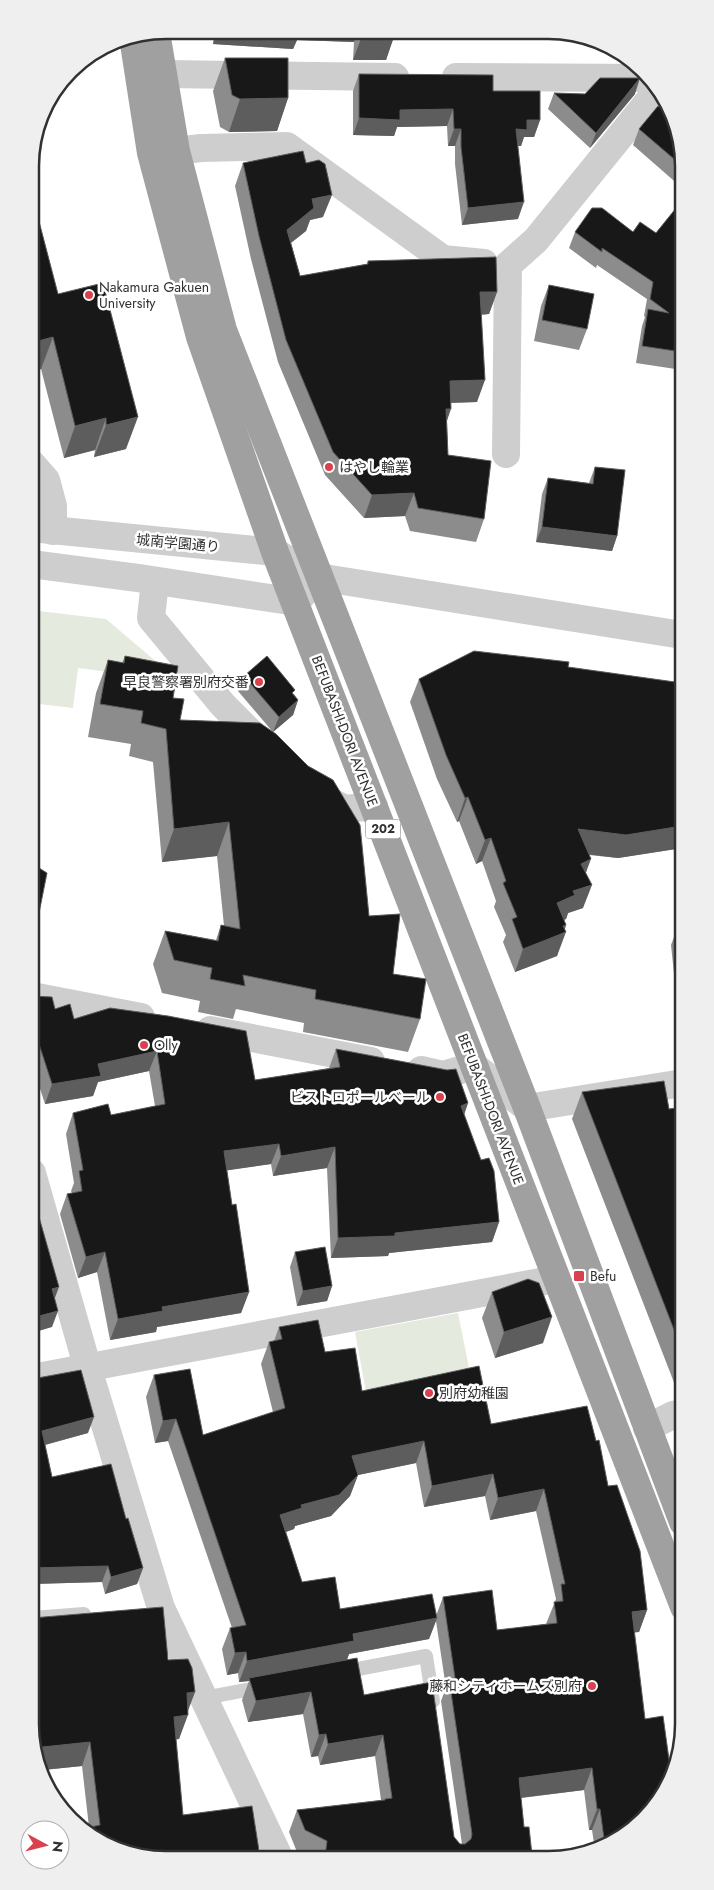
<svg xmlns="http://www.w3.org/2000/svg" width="714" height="1890" font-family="Jost,'Noto Sans JP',sans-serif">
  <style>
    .green { fill: #e4eadd }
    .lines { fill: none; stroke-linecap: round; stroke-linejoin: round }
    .service { stroke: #cecece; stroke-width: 14 }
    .minor { stroke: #cecece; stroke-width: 28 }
    .tertiary { stroke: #cecece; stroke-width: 28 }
    .trunk { stroke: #a0a0a0; stroke-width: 28 }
    .wall { fill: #8c8c8c; fill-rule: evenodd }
    .shaded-wall { fill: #5d5d5d }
    .building { fill: #181818; stroke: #5d5d5d }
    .poi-dot { fill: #da4150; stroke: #fff; stroke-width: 2 }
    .labels { text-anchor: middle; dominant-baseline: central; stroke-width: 5; stroke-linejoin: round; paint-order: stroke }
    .shield { fill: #fff; stroke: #6f6f6f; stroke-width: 1 }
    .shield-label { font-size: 12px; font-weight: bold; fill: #313131 }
    .poi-label { font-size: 14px; fill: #313131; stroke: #fff; text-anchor: start }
    .street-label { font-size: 14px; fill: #313131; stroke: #fff }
    .rim { fill: none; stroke: #313131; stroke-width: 2.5 }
  </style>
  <rect width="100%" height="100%" fill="#fff"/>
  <g class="green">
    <path d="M31,610L106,619L179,681L78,668L73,708L31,703Z"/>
    <path d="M458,1313L472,1383L368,1403L355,1332Z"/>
  </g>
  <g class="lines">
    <g class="service">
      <path d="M32,1618L84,1614"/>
      <path d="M342,1672L426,1656L433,1701"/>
      <path d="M204,1698L262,1687"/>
    </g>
    <g class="minor">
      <path d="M176,151L201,148L287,146L443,259L484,263"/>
      <path d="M506,454L508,265L536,240L656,92"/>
      <path d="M31,463L46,480L53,506V531"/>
      <path d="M155,581L151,618L223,705L267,749"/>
      <path d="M317,794L345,809L374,806"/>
      <path d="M32,996L141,1017"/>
      <path d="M210,1030L371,1061"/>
      <path d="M421,1070L443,1075L474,1066L527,1108L683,1083"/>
      <path d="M32,1173L88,1369L161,1608L279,1857"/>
      <path d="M32,1378L556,1279"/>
      <path d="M647,1428L673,1415L683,1413"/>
    </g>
    <g class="tertiary">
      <path d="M164,74L395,77"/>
      <path d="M456,77L649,78"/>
      <path d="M31,528L275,552L318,577L682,635"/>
      <path d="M31,564L138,578L296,602L310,586"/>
    </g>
    <g class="trunk">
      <path d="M156,32L176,151L223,330L527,1108L683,1522"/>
      <path d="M133,37L151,153L200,337L275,552L684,1607"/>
    </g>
  </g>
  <g class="wall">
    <path d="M214,30L395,32L386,60H353L354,42L297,40L293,49L213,44Z"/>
    <path d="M225,58L288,98L277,131L229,132L220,127L213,91Z"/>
    <path d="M359,74L493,91L540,120L534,137H524L521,146H518V219L462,225L455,164V146H448L447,126L397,127L394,136L353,135V91Z"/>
    <path d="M554,93L585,94H635L590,148L548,109Z"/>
    <path d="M639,129L681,139V187L633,145Z"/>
    <path d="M243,163H306L323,217L310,220L306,231L291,243L300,276L367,264L368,261L497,292L489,314L481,315L477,402L451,403L447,421L448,455L484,519L476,542L410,531L405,516L364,518L325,475L278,362L251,259L235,186Z"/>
    <path d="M30,187L58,294L126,449L94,457L95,450L64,458L41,369L31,372Z"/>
    <path d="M681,202L682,370L636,363L642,326L645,317L644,316L647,299L597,265L596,268L569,248L575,232H633L656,233Z"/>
    <path d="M549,285L587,329L579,350L534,341L541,306Z"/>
    <path d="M595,467L617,536L612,551L536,542L542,494L548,478L589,483Z"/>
    <path d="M125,656L173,698L180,720L272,731L238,691L244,676L294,694L298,700L293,715L273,732L369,916L393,974L420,1019L408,1052L303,1032L304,1023L236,1009L233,1019L198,1012L200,1001L162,993L153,964L165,931L216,940L221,925L224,926L217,856L162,862L153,762L129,756L131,744L88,737L96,693L108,660L122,663Z"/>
    <path d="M568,667L682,683V876L676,849L618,858L589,855L586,873L583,908L568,913L566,919L564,920L566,925L557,956L515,972L503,942L506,935L494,907L496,901L482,861L476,864L459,821L457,822L437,779L410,702L419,679Z"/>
    <path d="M31,863L34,938L31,947Z"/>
    <path d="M680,921H682L683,1031H680L671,945Z"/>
    <path d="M32,996L74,1019L255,1080L329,1068L336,1049L468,1103L464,1114L499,1222L492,1242L389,1253L388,1256L331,1258L327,1168L273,1176L271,1164L227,1170L232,1205L249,1292L241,1313L157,1327L156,1332L110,1340L97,1272L78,1278L60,1214L67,1194L72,1193L71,1191L74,1183L66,1134L73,1113L111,1115L155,1106L149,1071L98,1082L93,1096L45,1104L32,1064Z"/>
    <path d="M582,1092L669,1109L683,1107V1398H680L572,1119Z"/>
    <path d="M295,1252L332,1286L327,1301L297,1306L290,1267Z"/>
    <path d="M492,1292L543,1343L495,1358L482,1318Z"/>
    <path d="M279,1327L325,1352L362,1391L491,1424L596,1441L608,1486L647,1610L639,1632H634L616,1842L595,1850L592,1830H589L584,1790L521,1798L524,1827L531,1857H308L297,1852L289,1832L297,1810L381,1800L375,1756L320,1765L318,1756L311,1757L303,1714L248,1722L242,1700L249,1681L239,1682L238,1673L227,1675L222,1649L230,1628H232L168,1441L155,1443L146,1397L154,1375L203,1435L273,1412L261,1364L269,1342L274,1341ZM416,1463L424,1507L485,1496L490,1520L536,1511L556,1599L546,1624L497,1630L443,1597L436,1616L340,1609L302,1582L286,1532L294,1529L295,1526L331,1516L350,1496L358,1475ZM436,1621L446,1688L441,1701L462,1844H460L454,1837L364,1695L347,1660L349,1654L429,1639Z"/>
    <path d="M32,1379L88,1433L45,1445L52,1477L126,1519L143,1568L137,1584L105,1594L102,1582L32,1584Z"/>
    <path d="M168,1660L195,1692L188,1711L179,1739H176L140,1857L86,1829V1828L89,1827L82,1766L43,1770L33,1751Z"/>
  </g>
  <g class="shaded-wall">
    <path d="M218,30L358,31L354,42L297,40L293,49L213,44Z"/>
    <path d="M489,32L575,33H551L550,36L488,34Z"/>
    <path d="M362,36L394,37L386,60H353Z"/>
    <path d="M640,78L635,94L590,148L596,133Z"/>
    <path d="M288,98L277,131L229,132L240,99Z"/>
    <path d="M453,109L447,126L397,127L394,136L353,135L359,118L400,110Z"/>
    <path d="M527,120H540L534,137H524L521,146H510L516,129Z"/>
    <path d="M454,129H461L455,146H448Z"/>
    <path d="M332,195L323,217L310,220L306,231L279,252L287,230L312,199Z"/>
    <path d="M524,202L518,219L462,225L468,208Z"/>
    <path d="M480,292H497L489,314L471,315Z"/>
    <path d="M53,337L41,369L31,372V343Z"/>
    <path d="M485,380L477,402L442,403L450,381Z"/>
    <path d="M446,409H451L443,432Z"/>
    <path d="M138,417L126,449L94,457L106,425Z"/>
    <path d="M106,418L95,450L64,458L75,426Z"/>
    <path d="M414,493L405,516L364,518L372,495Z"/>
    <path d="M542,527L617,536L612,551L536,542Z"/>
    <path d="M298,700L293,715L273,732L279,717Z"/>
    <path d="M468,797L459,821L457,822L465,798Z"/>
    <path d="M229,822L217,856L162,862L174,829Z"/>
    <path d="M682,826V831L676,849L618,858L570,852L578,829Z"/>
    <path d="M491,838L482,861L476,864L485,840Z"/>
    <path d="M591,859L582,883L581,864Z"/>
    <path d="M592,885L583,908L568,913L566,919L548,926L557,903L573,891Z"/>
    <path d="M566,925L563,934L566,932L557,956L515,972L523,949L563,926Z"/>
    <path d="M683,1023V1031H680Z"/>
    <path d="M157,1051L149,1071L98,1082L93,1096L45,1104L52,1084L98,1064Z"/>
    <path d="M468,1103L461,1124V1106Z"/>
    <path d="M279,1144L271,1164L216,1172L224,1151Z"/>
    <path d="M335,1147L327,1168L273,1176L281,1156Z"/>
    <path d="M499,1222L492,1242L389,1253L388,1256L331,1258L338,1238Z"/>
    <path d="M105,1252L97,1272L78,1278L86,1257Z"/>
    <path d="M332,1286L327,1301L297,1306L303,1291Z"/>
    <path d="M59,1287L53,1303L52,1289Z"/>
    <path d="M249,1292L241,1313L157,1327L156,1332L110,1340L118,1319L162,1307Z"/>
    <path d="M58,1311L52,1327L32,1333V1318Z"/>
    <path d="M552,1317L543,1343L495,1358L504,1332Z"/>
    <path d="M683,1388V1398H680Z"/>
    <path d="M94,1417L88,1433L37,1447L42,1431Z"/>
    <path d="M176,1419L168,1441L155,1443L163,1421Z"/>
    <path d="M424,1441L416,1463L358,1475L350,1496L331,1516L295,1526L294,1529L272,1537L280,1515L301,1505L352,1456Z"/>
    <path d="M493,1474L485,1496L424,1507L432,1486Z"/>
    <path d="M544,1489L536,1511L490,1520L498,1498Z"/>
    <path d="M108,1566L102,1582L32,1584V1568Z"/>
    <path d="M143,1568L137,1584L105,1594L111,1577Z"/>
    <path d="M647,1610L639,1632L624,1634L632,1612Z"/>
    <path d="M437,1618L429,1639L349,1654L346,1662L249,1678V1681L239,1682L247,1661L353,1634Z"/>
    <path d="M246,1652L238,1673L227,1675L235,1653Z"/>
    <path d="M195,1692L186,1715H188L179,1739L165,1741L174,1717L187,1693Z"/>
    <path d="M311,1692L303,1714L248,1722L256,1701Z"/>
    <path d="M326,1734L318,1756L311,1757L319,1735Z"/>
    <path d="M383,1735L375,1756L320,1765L328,1744Z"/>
    <path d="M90,1742L82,1766L43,1770L33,1751V1748Z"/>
    <path d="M592,1768L584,1790L511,1799L519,1778Z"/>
    <path d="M597,1809H600L592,1830H589Z"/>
    <path d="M532,1855L531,1857H513Z"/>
  </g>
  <g class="building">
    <path d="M362,31L395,32L394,37L362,36Z"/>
    <path d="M225,58H288V98L240,99L232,95Z"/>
    <path d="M359,74L493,75V91H540V120H527V130L516,129L524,202L468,208L461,147V129H454L453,109L400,110V120L359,118Z"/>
    <path d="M600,78H640L596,133L554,93L585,94Z"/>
    <path d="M658,106L669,115L681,139V165L639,129Z"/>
    <path d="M303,151L306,163L319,160L325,164L332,195L312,199L314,208L287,230L300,276L368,264V261L496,257L497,292H480L485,380L450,381L451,409H446L448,455L491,461L484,519L418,508L414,493L372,495L333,452L286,340L259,236L243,163Z"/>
    <path d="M30,187L58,294L103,283L138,417L106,425V418L75,426L53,337L31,343Z"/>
    <path d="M681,202L682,352L642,346L648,309L669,313L650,299L653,282L602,248V252L575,232L592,208H602L633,232L640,222L656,233Z"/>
    <path d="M549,285L594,294L587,329L542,320Z"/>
    <path d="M595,467L625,470L617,536L542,527L548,478L593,484Z"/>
    <path d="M474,651L569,662L568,667L682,683V826L626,835L578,829L591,859L581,864L592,885L573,891L575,895L557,903L566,925L563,926L566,932L523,949L512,919L517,917L503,883L506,881L491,838L485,840L468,797L465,798L446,755L419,679Z"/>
    <path d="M125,656L178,666L173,698L184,699L180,720L260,723L276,734L308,766L333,780L360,825L369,916L400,914L393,974L426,979L420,1019L315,999L316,990L243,975L245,986L210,979L212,968L174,960L165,931L218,941L221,925L240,929L229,822L174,829L166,729L141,723L143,711L100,704L108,660L124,663Z"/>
    <path d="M267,656L295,690L292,693L298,700L279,717L244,676Z"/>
    <path d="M31,863L47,873L34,938H31Z"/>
    <path d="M680,921H682L683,949Z"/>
    <path d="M32,996L52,997L55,1009L70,1004L74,1019L110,1008L168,1016L246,1031L255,1080L340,1067L336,1049L447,1070L456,1069L468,1103L461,1106L481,1160L489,1158L494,1171L499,1222L395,1233V1236L338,1238L335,1147L281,1156L279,1144L224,1151L232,1205L236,1204L249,1292L162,1307L163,1311L118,1319L105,1252L86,1257L67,1194L82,1191L79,1171L83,1170L73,1113L108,1104L111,1115L165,1104L157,1051L98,1064L101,1076L52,1084L35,1032L32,1017Z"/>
    <path d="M664,1081L669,1109L683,1107V1353L582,1092Z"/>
    <path d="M32,1197L33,1203H35L59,1287L52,1289L58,1311L32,1318Z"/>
    <path d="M325,1247L332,1286L303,1291L295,1252Z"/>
    <path d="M528,1279L539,1283L552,1317L504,1332L492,1292Z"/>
    <path d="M318,1320L325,1352L355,1348L362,1391L479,1366L491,1424L587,1406L596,1441L599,1440L608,1486L617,1485L640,1551L647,1610L632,1612L645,1719L663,1716L671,1774L674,1773V1776L650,1813L616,1842L605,1846L600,1809H597L592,1768L519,1778L524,1827H529L532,1855L513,1857H325L327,1841L305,1830L297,1810L385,1800V1799L392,1798L383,1735L328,1744L326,1734L319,1735L311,1692L256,1701L249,1678L357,1658L364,1695L432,1682L454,1837L460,1844H465L471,1839L472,1834L449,1679L455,1678L443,1597L492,1590L497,1630L557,1623L554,1602L563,1601L561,1584H565L544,1489L498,1498L493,1474L432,1486L424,1441L352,1456L358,1475L339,1495L301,1505L302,1508L280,1515L302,1582L335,1577L340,1609L432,1594L437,1618L353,1634L354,1641L247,1661L246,1652L235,1653L230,1628L246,1625L176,1419L163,1421L154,1375L190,1369L203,1435L285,1408L269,1342L282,1339L279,1327Z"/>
    <path d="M81,1370L94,1417L42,1431L52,1477L111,1464L126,1519L128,1518L143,1568L111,1577L108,1566L32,1568V1379Z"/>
    <path d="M163,1607L168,1660L188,1659L192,1668L195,1692L187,1693L188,1715L174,1717L183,1815L252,1806L260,1857H140L86,1829V1828L100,1825L90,1742L33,1748L32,1618Z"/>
  </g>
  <g class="poi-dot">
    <circle cx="89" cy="295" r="5"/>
    <circle cx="329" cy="467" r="5"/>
    <circle cx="259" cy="682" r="5"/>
    <circle cx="144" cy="1045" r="5"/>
    <circle cx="440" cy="1097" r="5"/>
    <rect x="573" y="1270" width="12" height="12" rx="2.5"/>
    <circle cx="429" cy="1393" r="5"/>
    <circle cx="592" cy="1686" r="5"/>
  </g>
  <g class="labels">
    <rect class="shield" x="365.5" y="819.5" width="35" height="19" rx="4"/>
    <g class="shield-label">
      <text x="383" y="829">202</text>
    </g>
    <g class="poi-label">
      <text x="99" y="287">Nakamura Gakuen<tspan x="99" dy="16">University</tspan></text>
      <text x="339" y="467">はやし輪業</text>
      <text x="249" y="682" text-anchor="end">早良警察署別府交番</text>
      <text x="154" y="1045">Olly</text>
      <text x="430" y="1097" text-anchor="end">ビストロポールべール</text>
      <text x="590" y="1276">Befu</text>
      <text x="439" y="1393">別府幼稚園</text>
      <text x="582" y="1686" text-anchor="end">藤和シティホームズ別府</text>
    </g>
    <g class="street-label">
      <text transform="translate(178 543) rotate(5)">城南学園通り</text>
      <text transform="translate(345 731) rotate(69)">BEFUBASHI-DORI AVENUE</text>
      <text transform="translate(491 1109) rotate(69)">BEFUBASHI-DORI AVENUE</text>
    </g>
  </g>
  <path d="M0 0H714V1890H0ZM166 39H548A127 127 0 0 1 675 166V1724A127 127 0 0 1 548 1851H166A127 127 0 0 1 39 1724V166A127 127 0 0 1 166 39Z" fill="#efefef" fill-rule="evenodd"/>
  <path class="rim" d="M166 39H548A127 127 0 0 1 675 166V1724A127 127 0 0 1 548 1851H166A127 127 0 0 1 39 1724V166A127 127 0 0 1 166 39Z"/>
  <g transform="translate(45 1845) rotate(97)"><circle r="24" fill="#ffffff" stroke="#adadad"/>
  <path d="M0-4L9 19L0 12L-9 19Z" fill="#da4150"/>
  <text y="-8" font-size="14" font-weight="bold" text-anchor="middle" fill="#313131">N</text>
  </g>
</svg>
